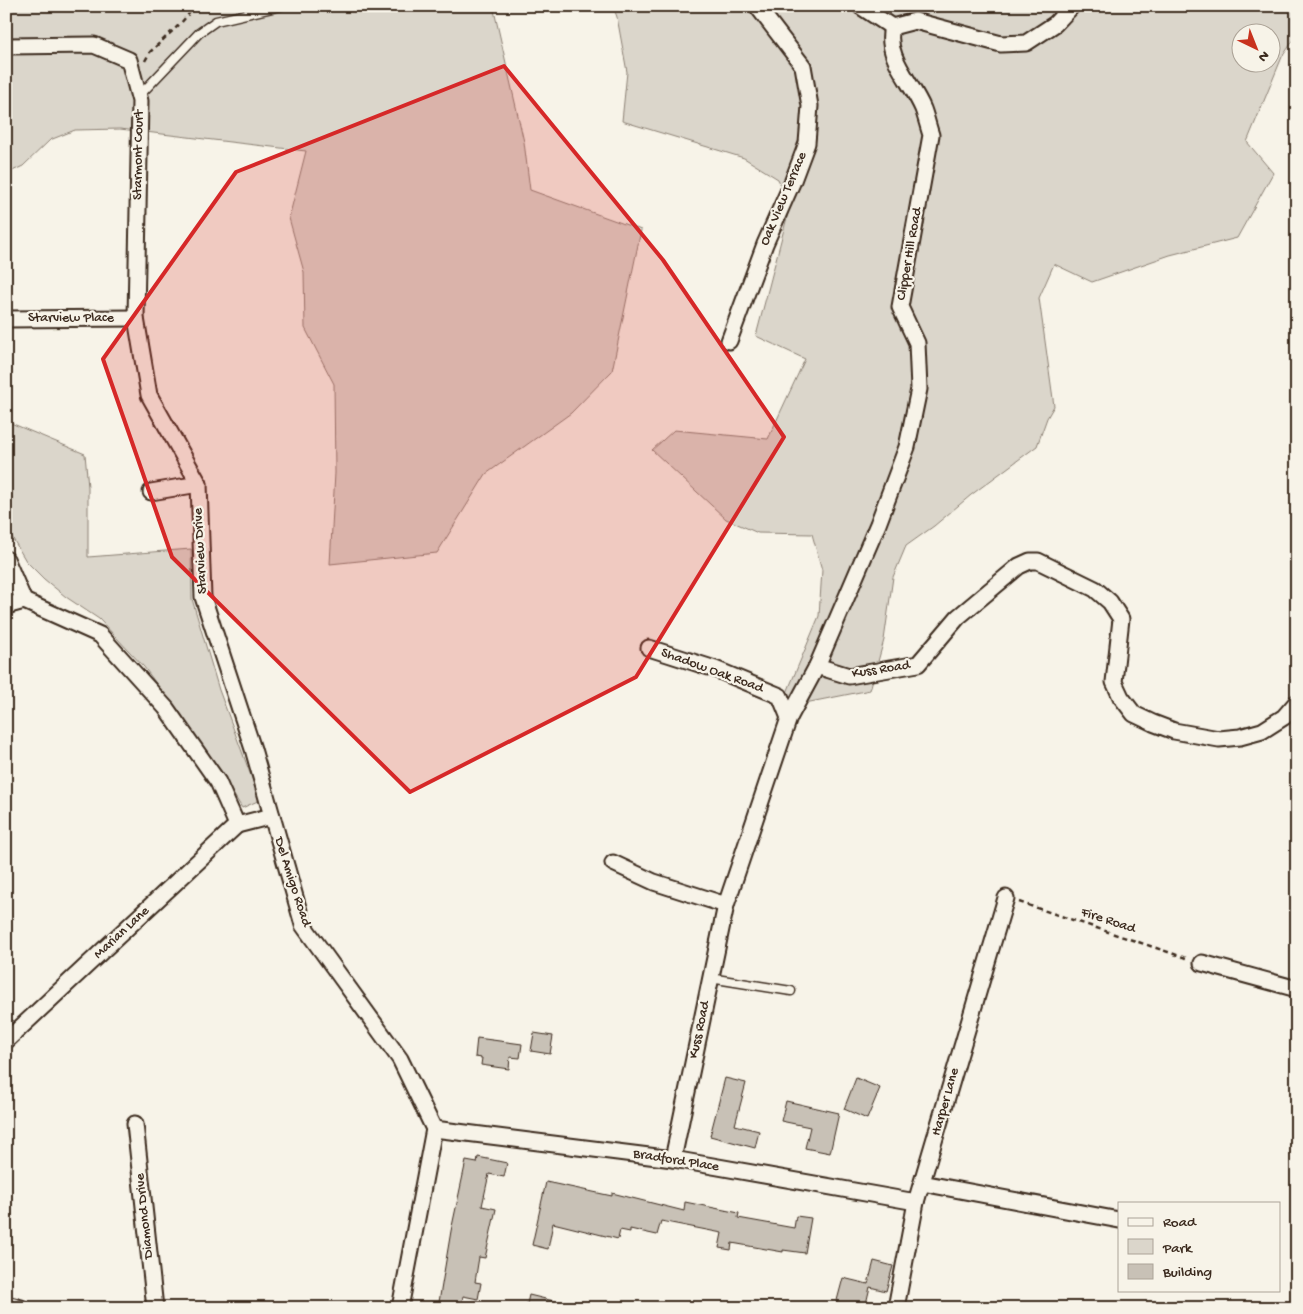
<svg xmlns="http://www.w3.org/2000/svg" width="1303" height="1314" font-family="'Gochi Hand',sans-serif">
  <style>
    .green { fill: #dbd6cb; stroke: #8b8074; fill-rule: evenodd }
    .building { fill: #c8c1b6; stroke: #3b2a1e }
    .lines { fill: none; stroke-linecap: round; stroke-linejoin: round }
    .lane-casing { stroke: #3b2a1e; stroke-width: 11 }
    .street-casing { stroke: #3b2a1e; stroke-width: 19 }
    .path { stroke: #3b2a1e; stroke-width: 2.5; stroke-dasharray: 5 4; stroke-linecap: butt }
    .lane { stroke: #f7f3e8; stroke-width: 8 }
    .street { stroke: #f7f3e8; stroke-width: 15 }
    .marked { fill: #d62828; fill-opacity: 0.2; stroke: #d62828; stroke-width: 4; stroke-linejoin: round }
    .labels { text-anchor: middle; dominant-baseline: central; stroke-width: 4.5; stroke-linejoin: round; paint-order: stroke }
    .street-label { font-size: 14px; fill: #3b2a1e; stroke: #f7f3e8 }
  </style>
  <rect width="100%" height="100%" fill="#f7f3e8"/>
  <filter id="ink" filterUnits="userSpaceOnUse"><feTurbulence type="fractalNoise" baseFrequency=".02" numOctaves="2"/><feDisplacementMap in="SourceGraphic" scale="10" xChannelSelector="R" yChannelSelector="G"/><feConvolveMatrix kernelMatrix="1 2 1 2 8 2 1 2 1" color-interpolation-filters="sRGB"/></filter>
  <g filter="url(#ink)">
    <g class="green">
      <path d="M6,6H493L524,142L530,190L641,230L612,371L571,413L486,474L437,553L330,564L335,473L334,384L305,328L304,272L289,218L306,151L120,129L75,130L50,140L23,166L6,174Z"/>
      <path d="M613,6H1297V35L1282,57L1247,142L1273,173L1237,238L1170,255L1092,282L1054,264L1039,298L1054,406L1047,418L1037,446L971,495L934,526L906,546L893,577L884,640L870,690L805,703L786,695L819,616L822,570L812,534L758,533L726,519L652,450L674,430L768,439L805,359L756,336L790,206L778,179L744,158L622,121L627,72L617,17ZM1240,32H1270V62H1240Z"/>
      <path d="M6,421L85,454L88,487V557L191,549L192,599L219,690L260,800L242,808L213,761L144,667L99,619L66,597L44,579L26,561L6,527Z"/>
    </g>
    <g class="building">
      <path d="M534,1033L553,1036L550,1054L531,1051Z"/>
      <path d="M477,1038L522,1044L520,1058L510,1057L509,1069L481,1065L482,1058L475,1057Z"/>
      <path d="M725,1078L746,1083L735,1125L759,1131L755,1148L710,1136Z"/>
      <path d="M856,1078L880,1088L867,1119L844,1109Z"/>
      <path d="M786,1101L839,1113L830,1153L805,1148L810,1127L781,1121Z"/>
      <path d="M478,1157L507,1163L504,1177L489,1174L482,1206L496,1209L485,1258L479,1257L475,1282L481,1283L478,1299L463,1296L461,1308H438L451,1231L466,1161L477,1163Z"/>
      <path d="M546,1182L612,1196V1193L684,1211L685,1202L739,1213L738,1218L794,1228L796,1216L811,1218L805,1253L783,1250V1252L732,1243L731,1250L719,1248L722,1233L661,1221L657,1235L630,1229V1232L620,1230L618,1239L553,1223L548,1249L532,1245Z"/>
      <path d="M874,1261L893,1266L886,1291L870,1287L865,1308H835L843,1278L868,1284Z"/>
      <path d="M529,1295L562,1303V1308H526Z"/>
    </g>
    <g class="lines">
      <defs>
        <g id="lane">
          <path d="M139,96L199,33L216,21L281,6"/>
          <path d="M710,978L791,991"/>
        </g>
        <g id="street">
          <path d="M860,6L892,27"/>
          <path d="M6,46L94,45L129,60L140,101L136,318L149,395L199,484L203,597L253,749L272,816"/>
          <path d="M6,319L136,318"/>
          <path d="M729,341L765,244L792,183L807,143L810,106L803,66L757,6"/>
          <path d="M151,492L199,484"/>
          <path d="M6,559L24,601L100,635L166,708L218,782L237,825L272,816L303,925L400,1059L434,1129L400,1308"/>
          <path d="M6,606L24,601"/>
          <path d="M649,648L715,669L780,696L789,718"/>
          <path d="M817,666L849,676L918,664L958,617L1019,566L1030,561H1038L1095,589L1110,602L1121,619L1114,682L1121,697L1134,714L1153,723L1174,731L1219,739L1240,737L1262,731L1284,717L1297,702"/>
          <path d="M613,863L654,882L726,905"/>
          <path d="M1202,963L1297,989"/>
          <path d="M6,1041L237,825"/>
          <path d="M135,1124L155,1308"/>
          <path d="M434,1129L673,1159L916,1202"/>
          <path d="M673,1159L726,905L789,718L817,666L878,524L907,447L919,389L917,343L900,307L931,135C928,126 926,117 923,109C912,82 884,57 892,27L915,21L1001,44L1026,43L1055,24L1072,6"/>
          <path d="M922,1183L1119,1220"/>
          <path d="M6,1304L21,1308"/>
          <path d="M896,1308L916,1202L1006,898"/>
        </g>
      </defs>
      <use href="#lane" class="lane-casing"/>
      <use href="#street" class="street-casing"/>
      <g class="path">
        <path d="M145,61L150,52L181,23L195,6"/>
        <path d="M1019,902L1189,959"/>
      </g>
      <use href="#lane" class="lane"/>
      <use href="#street" class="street"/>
    </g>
  </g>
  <path class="marked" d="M504,66L663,260L784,437L636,677L410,792L172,557L103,359L236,172Z"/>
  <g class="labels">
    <g class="street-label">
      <text transform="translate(139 155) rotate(-89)">Starmont Court</text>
      <text transform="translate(784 199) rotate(-67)">Oak View Terrace</text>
      <text transform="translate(910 254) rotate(-80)">Clipper Hill Road</text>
      <text x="71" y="318">Starview Place</text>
      <text transform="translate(201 551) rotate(-93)">Starview Drive</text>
      <text transform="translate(881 670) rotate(-9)">Kuss Road</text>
      <text transform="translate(712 671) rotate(20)">Shadow Oak Road</text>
      <text transform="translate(292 882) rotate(72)">Del Amigo Road</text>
      <text transform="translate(1108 921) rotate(18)">Fire Road</text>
      <text transform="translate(122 933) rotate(-43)">Marian Lane</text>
      <text transform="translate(700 1030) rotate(-78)">Kuss Road</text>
      <text transform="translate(946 1102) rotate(-74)">Harper Lane</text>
      <text transform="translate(676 1161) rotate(9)">Bradford Place</text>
      <text transform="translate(145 1216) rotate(-96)">Diamond Drive</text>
    </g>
  </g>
  <rect width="1303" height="1314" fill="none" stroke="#f7f3e8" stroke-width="25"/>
  <rect x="12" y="12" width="1278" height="1289" fill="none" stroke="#3b2a1e" stroke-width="2" filter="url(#ink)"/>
  <rect x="1118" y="1202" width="162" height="90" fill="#f7f3e8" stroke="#aca397"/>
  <rect x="1128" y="1218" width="25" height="8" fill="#f7f3e8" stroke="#aca397"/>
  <text x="1163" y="1226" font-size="15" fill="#3b2a1e">Road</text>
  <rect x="1128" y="1239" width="25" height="15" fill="#dbd6cb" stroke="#aca397"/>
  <text x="1163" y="1252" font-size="15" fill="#3b2a1e">Park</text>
  <rect x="1128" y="1264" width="25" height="15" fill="#c8c1b6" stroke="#aca397"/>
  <text x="1163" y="1276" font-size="15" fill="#3b2a1e">Building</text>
  <g transform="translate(1256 48) rotate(137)"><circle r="24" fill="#f7f3e8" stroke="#aca397"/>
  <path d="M0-4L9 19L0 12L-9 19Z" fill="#c8321e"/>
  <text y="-8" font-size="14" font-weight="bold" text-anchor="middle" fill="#3b2a1e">N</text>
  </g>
</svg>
